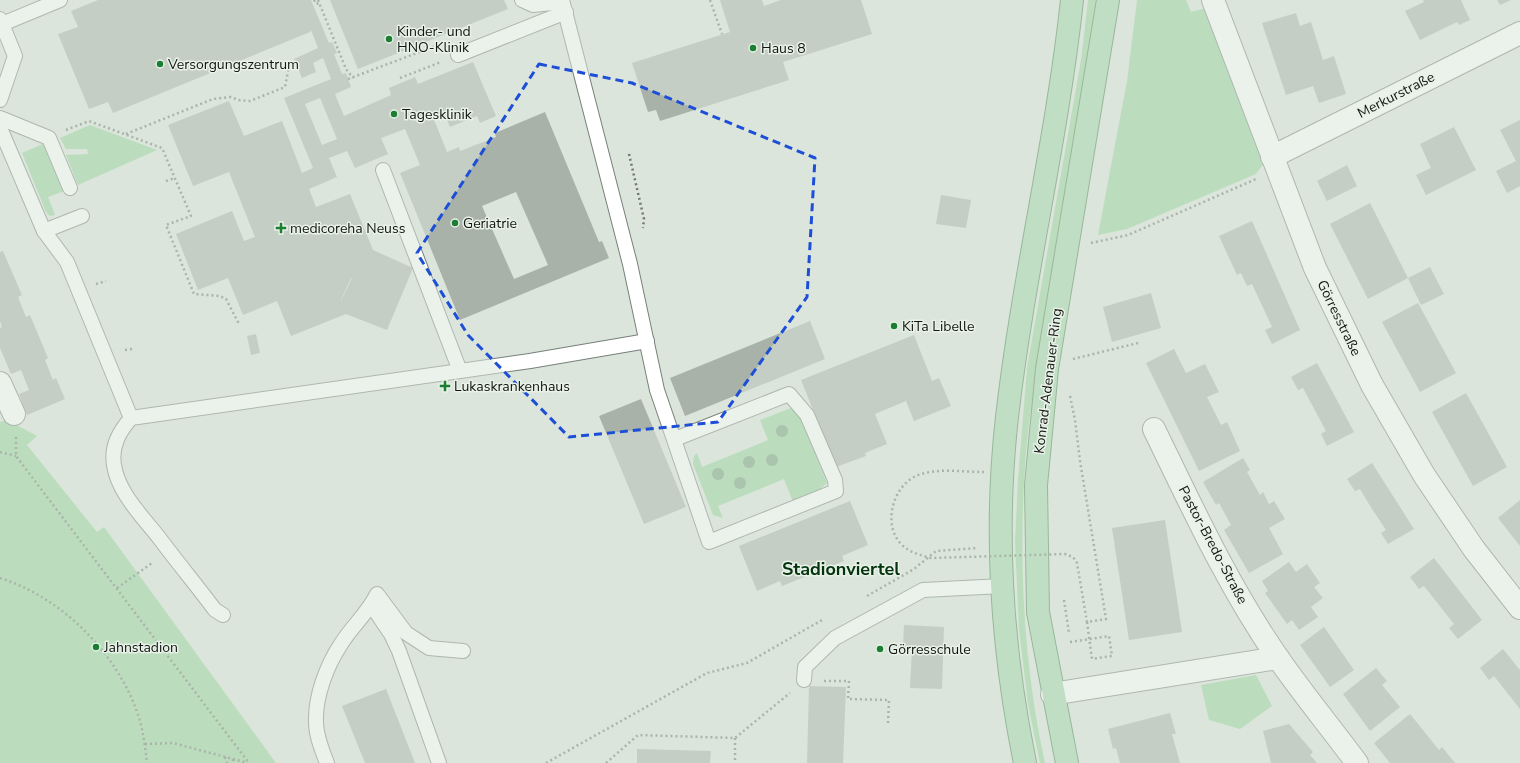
<svg xmlns="http://www.w3.org/2000/svg" width="1520" height="763" font-family="'Nunito Sans',sans-serif">
  <style>
    .green { fill: #94d399 }
    .building { fill: #a8b2a9; fill-rule: evenodd }
    .lines { fill: none; stroke-linecap: round; stroke-linejoin: round }
    .lane-casing { stroke: #788179; stroke-width: 16 }
    .street-casing { stroke: #788179; stroke-width: 24 }
    .primary-casing { stroke: #47804d; stroke-width: 24 }
    .path { stroke: #717871; stroke-width: 2.5; stroke-dasharray: 2 3; stroke-linecap: butt }
    .lane { stroke: #fff; stroke-width: 14 }
    .street { stroke: #fff; stroke-width: 22 }
    .primary { stroke: #a1d5a7; stroke-width: 22 }
    .path-bridge { stroke: #717871; stroke-width: 2.5; stroke-dasharray: 2 3; stroke-linecap: butt }
    .tree { fill: #6f9b77 }
    .marked { fill: none; stroke: #1d4ed8; stroke-width: 3; stroke-dasharray: 8 5; stroke-linejoin: round }
    .poi-dot { fill: #1b7e31; stroke: #e8f2e8; stroke-width: 1.5 }
    .labels { text-anchor: middle; dominant-baseline: central; stroke-width: 3; stroke-linejoin: round; paint-order: stroke }
    .poi-label { font-size: 14px; fill: #121512; stroke: #e8f2e8; text-anchor: start }
    .street-label { font-size: 14px; fill: #121512; stroke: #e8f2e8 }
    .district-label { font-size: 18px; font-weight: bold; fill: #04330e; stroke: #e8f2e8 }
  </style>
  <rect width="100%" height="100%" fill="#dbe5db"/>
  <g class="green">
    <path d="M1088,0H1096C1085,99 1066,196 1049,294C1039,356 1027,419 1024,482C1019,575 1025,672 1045,763H1040L1028,704L1019,630L1015,541L1018,479L1027,368L1081,60Z"/>
    <path d="M1137,0H1186L1191,12L1206,8L1264,163L1256,174L1127,229L1098,235L1127,81Z"/>
    <path d="M90,125L157,150L78,185L66,155L88,154L87,149H66L60,138Z"/>
    <path d="M43,144L64,191L48,197L55,215L50,216L46,212L22,153Z"/>
    <path d="M791,408L801,419L827,483L812,495L793,502L784,479L718,506L723,518L713,515L693,464L694,456L697,453L702,467L768,440L760,420Z"/>
    <path d="M7,420L37,436L27,445L97,532L104,527L276,763H0V422Z"/>
    <path d="M1256,675L1272,706L1240,729L1209,720L1201,685Z"/>
  </g>
  <g class="building">
    <path d="M98,0H311L329,43L332,42L337,53L334,54L342,74L346,73L351,87L335,94L344,116L391,95L389,88L415,77L418,84L473,62L496,116L480,123L477,116L450,127L444,112L433,117L447,152L459,147L460,151L496,137L495,133L545,112L599,242L602,241L609,258L460,320L400,173L420,165L405,129L381,138L388,154L355,168L347,151L329,158L337,177L309,189L316,207L350,194L373,250L413,268L387,330L346,314L291,336L277,301L243,315L228,278L198,290L176,234L232,211L244,241L255,237L229,172L193,186L168,125L229,101L244,136L282,121L302,173L313,168L284,98L331,79L323,58L313,63L316,72L302,78L294,59L318,48L311,30L310,32L113,113L108,102L89,109L58,34L78,27L71,11ZM320,98L337,139L322,145L305,104ZM516,192L548,265L514,279L482,206ZM351,278H352L341,301V300Z"/>
    <path d="M330,0H504L508,9L358,69Z"/>
    <path d="M720,0H762L764,6L781,0H861L872,34L783,62L789,80L660,121L656,110L648,112L632,63L730,32Z"/>
    <path d="M1423,0H1461L1470,20L1459,25L1457,22L1420,40L1405,11L1424,2Z"/>
    <path d="M1497,0H1511L1500,5Z"/>
    <path d="M1296,13L1300,26L1311,22L1323,60L1334,56L1346,94L1319,103L1313,86L1286,95L1262,23Z"/>
    <path d="M1520,120V186L1507,193L1496,171L1516,161L1500,130Z"/>
    <path d="M1454,127L1476,170L1426,195L1416,175L1431,168L1420,144Z"/>
    <path d="M1347,165L1357,186L1327,201L1317,181Z"/>
    <path d="M941,195L971,200L966,228L936,224Z"/>
    <path d="M1370,203L1408,278L1368,299L1330,224Z"/>
    <path d="M1252,221L1300,330L1272,344L1265,330L1272,327L1252,284L1247,286L1241,273L1237,275L1219,236Z"/>
    <path d="M3,251L22,295L18,297L26,317L30,315L48,358L45,360L53,380L56,378L65,399L27,415L19,394L29,390L21,370L11,374L0,348V328L2,327L0,321V252Z"/>
    <path d="M1430,267L1444,294L1421,305L1408,278Z"/>
    <path d="M1151,293L1161,328L1112,342L1103,307Z"/>
    <path d="M1418,303L1456,373L1420,392L1382,322Z"/>
    <path d="M810,321L825,359L685,416L670,378Z"/>
    <path d="M256,334L260,353L251,355L247,336Z"/>
    <path d="M914,335L932,381L939,378L951,406L914,421L906,401L875,414L887,444L865,453L866,456L836,467L801,380Z"/>
    <path d="M1174,349L1186,373L1205,364L1219,392L1207,397L1221,425L1227,422L1240,451L1199,471L1146,363Z"/>
    <path d="M1317,363L1354,432L1327,446L1321,434L1326,431L1303,388L1298,390L1291,377Z"/>
    <path d="M1466,393L1507,467L1473,486L1432,412Z"/>
    <path d="M641,399L686,507L644,524L599,416Z"/>
    <path d="M1243,458L1250,470L1247,472L1260,495L1263,492L1269,504L1274,501L1285,519L1269,528L1283,554L1249,573L1224,530L1231,525L1219,503L1216,505L1203,482Z"/>
    <path d="M1372,463L1414,529L1388,544L1381,533L1386,530L1372,509L1360,489L1355,491L1347,479Z"/>
    <path d="M1520,500V546L1498,518Z"/>
    <path d="M850,501L868,545L842,556L844,561L782,586L780,581L757,591L739,546Z"/>
    <path d="M1165,520L1182,632L1129,640L1112,528Z"/>
    <path d="M1434,558L1482,620L1458,639L1449,628L1454,624L1424,586L1419,589L1410,577Z"/>
    <path d="M1289,562L1296,572L1307,564L1320,583L1314,587L1323,598L1311,607L1318,617L1299,630L1292,620L1287,624L1265,593L1268,591L1262,581Z"/>
    <path d="M904,625L944,627L942,689L910,688L912,648H903Z"/>
    <path d="M1324,627L1354,670L1330,687L1300,645Z"/>
    <path d="M1503,649L1520,670V709L1494,676L1489,680L1480,668Z"/>
    <path d="M1376,668L1387,681L1382,685L1400,707L1370,731L1343,694Z"/>
    <path d="M809,686L846,687L843,763H807Z"/>
    <path d="M386,689L415,763H365L342,706Z"/>
    <path d="M1170,713L1176,734H1172L1180,763H1120L1116,748L1113,749L1108,729Z"/>
    <path d="M1410,714L1439,750L1442,747L1455,763H1390L1374,743Z"/>
    <path d="M1289,724L1313,752L1310,755L1317,763H1271L1263,731Z"/>
    <path d="M637,749L711,751L710,763H637Z"/>
  </g>
  <g class="lines">
    <defs>
      <g id="lane">
        <path d="M522,0L533,5L562,2"/>
        <path d="M562,0L630,264L657,390L709,542L836,491L835,480L807,415L789,394L675,439"/>
        <path d="M0,19L15,56L0,100"/>
        <path d="M2,24L60,0"/>
        <path d="M458,55L566,12"/>
        <path d="M0,118L49,138L70,188"/>
        <path d="M0,128L44,231L67,262L131,418"/>
        <path d="M383,170L460,371"/>
        <path d="M44,231L82,216"/>
        <path d="M372,606L391,634L399,651L439,763"/>
        <path d="M223,615L215,610C197,586 178,563 160,539C143,517 118,493 114,465C111,446 119,432 131,418L530,361L647,341"/>
        <path d="M804,680L805,667L835,638L923,590L1003,586"/>
        <path d="M327,763C322,750 316,736 316,722C315,696 327,665 341,644C352,626 368,613 377,594L406,633L429,648L463,651"/>
      </g>
      <g id="street">
        <path d="M1213,0L1315,268L1372,385L1424,475L1474,549L1520,608"/>
        <path d="M1272,157L1520,33"/>
        <path d="M0,383L14,414"/>
        <path d="M1154,429C1192,507 1228,586 1278,658C1303,694 1331,728 1357,763"/>
        <path d="M1052,694L1278,658"/>
      </g>
      <g id="primary">
        <path d="M1025,763C1002,650 994,532 1007,417C1023,277 1057,140 1072,0"/>
        <path d="M1067,763L1038,612L1036,485L1047,369L1108,0"/>
      </g>
    </defs>
    <use href="#lane" class="lane-casing"/>
    <use href="#street" class="street-casing"/>
    <use href="#primary" class="primary-casing"/>
    <g class="path">
      <path d="M314,0L316,4L319,3"/>
      <path d="M318,0L346,69L353,78"/>
      <path d="M710,0L722,34"/>
      <path d="M400,78L441,62"/>
      <path d="M348,79L441,44"/>
      <path d="M66,130L89,121L162,148L191,216L166,225L194,294L220,296L226,299L239,324"/>
      <path d="M126,134L213,99L231,97L238,100L250,101L285,87L289,66L296,63"/>
      <path d="M629,154L644,219L643,228"/>
      <path d="M166,181L175,178"/>
      <path d="M1091,243L1128,235L1256,179"/>
      <path d="M96,284L106,281"/>
      <path d="M125,350L132,349"/>
      <path d="M1073,359L1138,343"/>
      <path d="M1070,396L1075,420L1080,461L1106,619L1087,622L1086,616"/>
      <path d="M16,437V456L249,763"/>
      <path d="M0,452L16,456"/>
      <path d="M0,578C61,597 116,652 137,712C143,728 145,746 147,763"/>
      <path d="M117,588L152,563"/>
      <path d="M867,596L914,569L936,551L978,548"/>
      <path d="M1064,600L1069,633"/>
      <path d="M1070,642L1109,636L1112,656L1092,659"/>
      <path d="M824,681H849L848,699L889,700L888,724"/>
      <path d="M735,738V763"/>
      <path d="M145,744L173,743L248,763"/>
      <path d="M225,757L227,763"/>
      <path d="M233,759V763"/>
      <path d="M546,763L707,673L747,663L822,620"/>
      <path d="M606,763L638,735L735,738L790,693"/>
    </g>
    <use href="#lane" class="lane"/>
    <use href="#street" class="street"/>
    <use href="#primary" class="primary"/>
    <g class="path-bridge">
      <path d="M984,472C962,472 933,467 914,477C892,489 883,525 901,544C910,553 920,555 931,558L1065,554L1073,557L1077,563L1086,616"/>
      <path d="M1087,622L1092,659"/>
    </g>
  </g>
  <g class="tree">
    <circle cx="782" cy="431" r="6"/>
    <circle cx="772" cy="460" r="6"/>
    <circle cx="749" cy="462" r="6"/>
    <circle cx="718" cy="474" r="6"/>
    <circle cx="740" cy="483" r="6"/>
  </g>
  <path d="M0 0H1520V763H0ZM539,64L632,83L815,158L807,297L718,422L569,437L468,335L417,253Z" fill="#dbe5db" fill-opacity=".55" fill-rule="evenodd"/>
  <path class="marked" d="M539,64L632,83L815,158L807,297L718,422L569,437L468,335L417,253Z"/>
  <g class="poi-dot">
    <circle cx="389" cy="39" r="4"/>
    <circle cx="753" cy="48" r="4"/>
    <circle cx="160" cy="64" r="4"/>
    <circle cx="394" cy="114" r="4"/>
    <circle cx="455" cy="223" r="4"/>
    <path d="M279 222h4v4h4v4h-4v4h-4v-4h-4v-4h4z"/>
    <circle cx="894" cy="326" r="4"/>
    <path d="M443 380h4v4h4v4h-4v4h-4v-4h-4v-4h4z"/>
    <circle cx="96" cy="647" r="4"/>
    <circle cx="880" cy="649" r="4"/>
  </g>
  <g class="labels">
    <g class="poi-label">
      <text x="397" y="31">Kinder- und<tspan x="397" dy="16">HNO-Klinik</tspan></text>
      <text x="761" y="48">Haus 8</text>
      <text x="168" y="64">Versorgungszentrum</text>
      <text x="402" y="114">Tagesklinik</text>
      <text x="463" y="223">Geriatrie</text>
      <text x="290" y="228">medicoreha Neuss</text>
      <text x="902" y="326">KiTa Libelle</text>
      <text x="454" y="386">Lukaskrankenhaus</text>
      <text x="104" y="647">Jahnstadion</text>
      <text x="888" y="649">Görresschule</text>
    </g>
    <g class="street-label">
      <text transform="translate(1396 95) rotate(-27)">Merkurstraße</text>
      <text transform="translate(1339 318) rotate(64)">Görresstraße</text>
      <text transform="translate(1048 381) rotate(-83)">Konrad-Adenauer-Ring</text>
      <text transform="translate(1213 545) rotate(62)">Pastor-Bredo-Straße</text>
    </g>
    <g class="district-label">
      <text x="841" y="569">Stadionviertel</text>
    </g>
  </g>
</svg>
